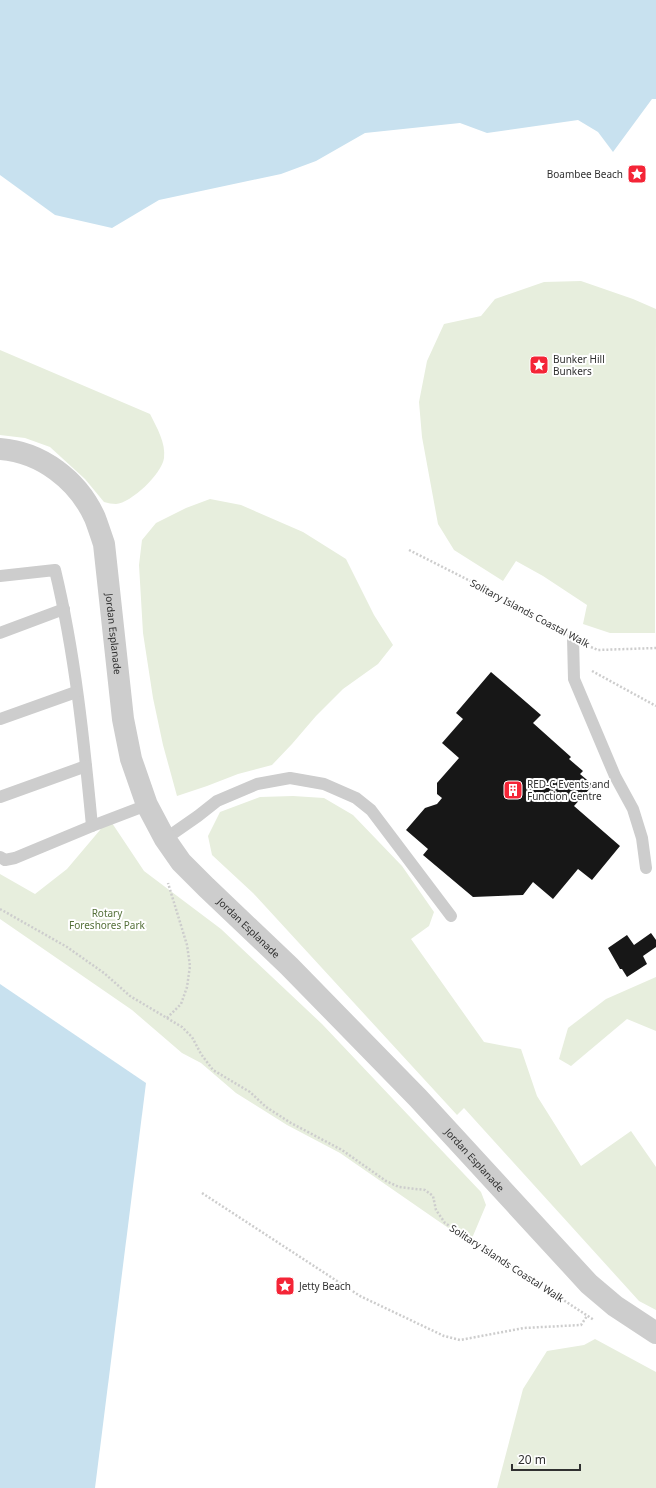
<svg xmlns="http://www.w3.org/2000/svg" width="656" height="1488" font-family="'Noto Sans',sans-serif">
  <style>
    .green { fill: #e7eedd }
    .water { fill: #c8e1ef }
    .building { fill: #171717 }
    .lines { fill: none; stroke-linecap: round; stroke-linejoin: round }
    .path { stroke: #cdcdcd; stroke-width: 2.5; stroke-dasharray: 2 2; stroke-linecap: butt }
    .service { stroke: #cdcdcd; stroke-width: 12 }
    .minor { stroke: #cdcdcd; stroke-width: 22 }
    .labels { text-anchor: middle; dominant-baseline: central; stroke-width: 4; stroke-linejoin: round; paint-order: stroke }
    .poi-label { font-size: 10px; fill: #303030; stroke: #fff; text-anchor: start }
    .street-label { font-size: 10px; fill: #303030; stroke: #fff }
    .park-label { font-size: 10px; fill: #547039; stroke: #fff }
  </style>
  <rect width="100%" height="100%" fill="#fff"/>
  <g class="green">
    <path d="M581,281L633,299L656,309L655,633H610L583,624L587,605L543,576L516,561L503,581L454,550L438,524L422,437L419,402L427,361L444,324L481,316L495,299L544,282Z"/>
    <path d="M0,350L150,414C157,428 166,443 164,458C162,474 131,503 116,504C112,504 108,503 104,502L85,479L50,447L25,438L0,435Z"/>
    <path d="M210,499L241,505L303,532L346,559L374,615L393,645L378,664L343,689L316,716L292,744L272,765L238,774L207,786L177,796L163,745L153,698L143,633L139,565L142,540L156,523L186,508Z"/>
    <path d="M293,796L324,798L353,815L402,866L434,912L429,926L411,939L484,1042L521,1049L537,1096L581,1166L631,1131L656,1167V1310L639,1301L464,1108L457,1115L253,893L212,855L208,836L220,812L260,797Z"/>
    <path d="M108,817L144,871L221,929L322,1024L481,1192L486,1205L470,1243L340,1153L287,1125L236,1093L201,1063L182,1053L132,1010L0,919V874L35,894L67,869L100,830Z"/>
    <path d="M656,977V1031L627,1019L571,1066L559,1059L568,1028L606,999Z"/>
    <path d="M595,1339L656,1372V1488H497L523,1389L547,1351L584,1345Z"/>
  </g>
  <g class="water">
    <path d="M0,0H656V99H652L613,152L598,132L578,120L487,133L460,123L365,133L316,161L281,174L159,200L112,228L55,215L0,175Z"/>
    <path d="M0,984L146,1083L95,1488H0Z"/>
  </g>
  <g class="building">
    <path d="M491,672L541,715L533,723L571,757L569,759L583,771L580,774L593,785L574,806L620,846L592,880L578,869L553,899L533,882L523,895L473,897L423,855L428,849L406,830L425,808L437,804L442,798L437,794V783L459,758L442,743L463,719L456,713Z"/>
    <path d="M651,933L656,940V947L643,956L647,964L627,977L622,969H620L608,948L627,935L634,945Z"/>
  </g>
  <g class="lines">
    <g class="path">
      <path d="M409,550L496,594L559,629"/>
      <path d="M591,647L598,650L656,648"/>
      <path d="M592,671L656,706"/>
      <path d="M0,909L67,947L104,973L130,996L182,1027L192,1037L201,1054L213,1070L250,1092L266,1107L291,1123L342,1150L386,1181L399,1187L425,1190L433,1196L436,1210L445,1223L594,1320"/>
      <path d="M167,1018L181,1004L187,987L190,966L187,945L168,883"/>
      <path d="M202,1193L360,1296L444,1336L460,1340L524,1328L581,1325L587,1316"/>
    </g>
    <g class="service">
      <path d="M0,576L55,570C75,653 84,741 92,826"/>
      <path d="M0,633L64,609"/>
      <path d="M573,637L574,679L615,776L633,809L642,838L646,868"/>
      <path d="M0,719L76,692"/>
      <path d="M0,797L86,766"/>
      <path d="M165,839L198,816L217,801L257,784L290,778L324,784L356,798L371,810L451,916"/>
      <path d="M0,857L5,860L15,858L92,826L147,805"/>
    </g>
    <path class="minor" id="s1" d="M0,449C41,452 78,480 95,518C98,526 101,535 104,544L123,719L131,759L147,805L165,839L181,862L206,887L289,966L418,1098L589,1284L615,1306L656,1333"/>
  </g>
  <defs>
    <symbol id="sight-square" viewBox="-11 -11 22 22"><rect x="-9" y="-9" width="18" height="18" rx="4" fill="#f42537" stroke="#fff"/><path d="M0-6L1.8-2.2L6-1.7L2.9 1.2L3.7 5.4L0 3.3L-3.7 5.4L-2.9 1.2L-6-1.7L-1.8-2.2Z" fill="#fff"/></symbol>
    <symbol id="building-square" viewBox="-11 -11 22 22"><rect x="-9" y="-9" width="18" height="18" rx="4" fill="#f42537" stroke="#fff"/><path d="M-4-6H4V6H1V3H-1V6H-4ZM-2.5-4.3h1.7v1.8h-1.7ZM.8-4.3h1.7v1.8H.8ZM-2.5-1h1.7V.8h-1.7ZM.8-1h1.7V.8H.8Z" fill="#fff"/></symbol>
  </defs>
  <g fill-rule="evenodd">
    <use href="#sight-square" x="626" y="163" width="22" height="22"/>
    <use href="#sight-square" x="528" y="354" width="22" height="22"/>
    <use href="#building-square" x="502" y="779" width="22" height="22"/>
    <use href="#sight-square" x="274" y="1275" width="22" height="22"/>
  </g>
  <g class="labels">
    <g class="poi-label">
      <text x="623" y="174" text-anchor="end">Boambee Beach</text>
      <text x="553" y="359">Bunker Hill<tspan x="553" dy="12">Bunkers</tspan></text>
      <text x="527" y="784">RED-C Events and<tspan x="527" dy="12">Function Centre</tspan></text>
      <text x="299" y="1286">Jetty Beach</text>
    </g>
    <g class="street-label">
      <text transform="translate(530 613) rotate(28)">Solitary Islands Coastal Walk</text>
      <text stroke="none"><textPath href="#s1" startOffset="241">Jordan Esplanade</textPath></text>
      <text stroke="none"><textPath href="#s1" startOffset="577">Jordan Esplanade</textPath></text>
      <text stroke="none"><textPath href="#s1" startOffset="901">Jordan Esplanade</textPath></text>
      <text transform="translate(507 1263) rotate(33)">Solitary Islands Coastal Walk</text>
    </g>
    <g class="park-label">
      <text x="107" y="913">Rotary<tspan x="107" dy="12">Foreshores Park</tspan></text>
    </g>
  </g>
  <path d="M512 1464v6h68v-6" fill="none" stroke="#303030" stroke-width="2"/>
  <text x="518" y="1464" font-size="12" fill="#303030" stroke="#ffffff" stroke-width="3" paint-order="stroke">20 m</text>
</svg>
